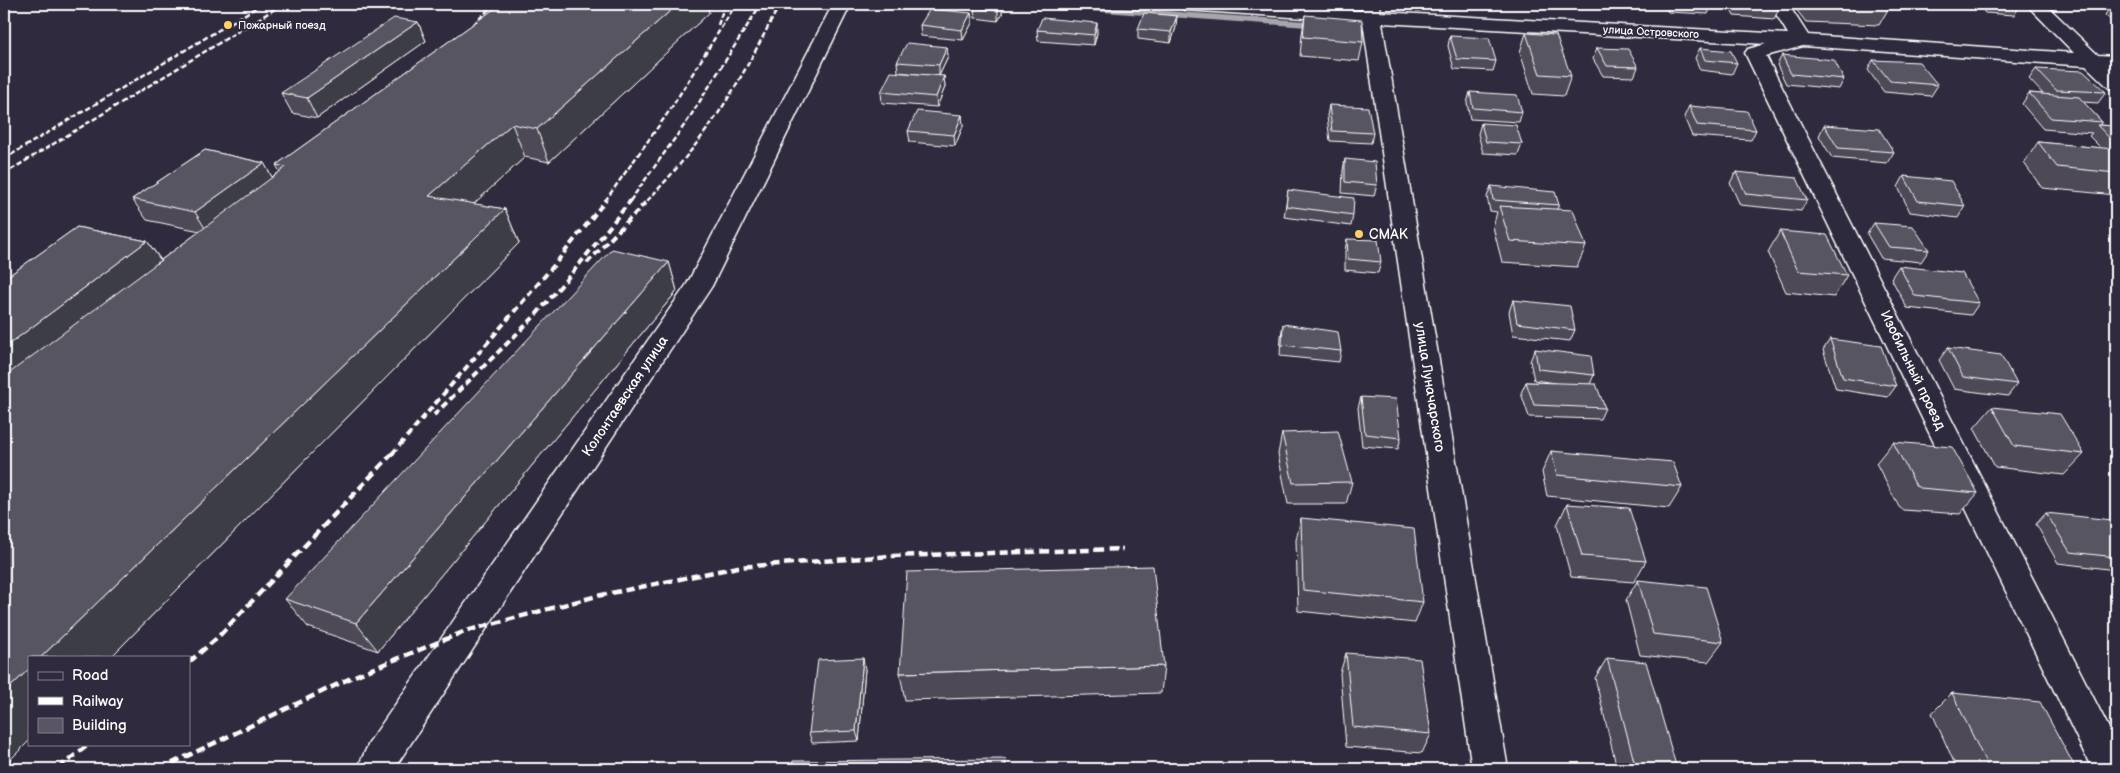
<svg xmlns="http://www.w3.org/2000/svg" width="2120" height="773" font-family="'Balsamiq Sans',sans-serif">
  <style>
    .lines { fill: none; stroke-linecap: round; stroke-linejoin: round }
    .stream { fill: #a7a6ad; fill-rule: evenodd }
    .street-casing { stroke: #fff; stroke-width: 3 }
    .street { fill: #2f2a3d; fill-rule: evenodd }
    .rail-far2 { stroke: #fff; stroke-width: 2.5; stroke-dasharray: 5.5 2.5; stroke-linecap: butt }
    .rail-far1 { stroke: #fff; stroke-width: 4; stroke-dasharray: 7 4; stroke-linecap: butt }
    .rail { stroke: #fff; stroke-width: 4.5; stroke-dasharray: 9 4.5; stroke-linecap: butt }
    .wall { fill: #4d4956; stroke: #fff }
    .shaded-wall { fill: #3e3c46; stroke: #fff }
    .building { fill: #595564; stroke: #fff }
    .poi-dot { fill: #ffd166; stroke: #2f2a3d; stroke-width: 2 }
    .labels { text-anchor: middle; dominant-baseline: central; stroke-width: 4; stroke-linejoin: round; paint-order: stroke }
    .far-poi-label { font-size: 11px; fill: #fff; stroke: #2f2a3d; text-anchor: start }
    .far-street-label { font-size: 11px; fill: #fff; stroke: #2f2a3d }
    .poi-label { font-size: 14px; fill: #fff; stroke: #2f2a3d; text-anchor: start }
    .street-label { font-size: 14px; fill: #fff; stroke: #2f2a3d }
  </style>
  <rect width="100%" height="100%" fill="#2f2a3d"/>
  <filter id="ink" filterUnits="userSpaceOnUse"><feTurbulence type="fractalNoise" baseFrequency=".02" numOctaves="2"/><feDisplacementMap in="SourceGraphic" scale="10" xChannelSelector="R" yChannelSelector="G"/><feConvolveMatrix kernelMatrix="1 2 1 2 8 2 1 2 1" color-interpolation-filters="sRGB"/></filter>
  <g filter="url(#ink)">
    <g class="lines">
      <path class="stream" d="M1032,4H1067L1320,22L1324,25L1320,28L1036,7Z"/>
      <defs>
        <g id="street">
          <path d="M833,4H851L712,286L394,769H357L370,741L687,284Z"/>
          <path d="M1177,4H1262L1362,11L1361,4H1379L1380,12L1788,34L1770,4H1788L1808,35L2074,53L2026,4H2045L2098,55L2116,56V68H2111L2116,73V90L2109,88L2086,66L1803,46L1766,56L2116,742V769H2092L1745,53L1748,49L1766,44L1382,23L1508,769H1472L1363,22L1186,10L1180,8Z"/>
        </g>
      </defs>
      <use href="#street" class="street-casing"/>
      <use href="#street" class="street"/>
      <g class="rail-far2">
        <path d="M718,25L725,4"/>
        <path d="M468,30L494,4"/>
        <path d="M4,159L262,4"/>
        <path d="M4,174L283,4"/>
        <path d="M605,201L670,110L736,4"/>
        <path d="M630,201L688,120L761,4"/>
        <path d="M647,201C672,175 695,147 715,118C740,82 760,42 780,4"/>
      </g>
      <g class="rail-far1">
        <path d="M587,263L648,200"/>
        <path d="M434,415L534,317L577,267L631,200"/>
        <path d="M392,454L555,264L606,200"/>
      </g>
      <g class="rail">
        <path d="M189,662L216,639L393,453"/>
        <path d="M58,769L89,744"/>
        <path d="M160,769L357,675L466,631L597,596L738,567L891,556L1123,549"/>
      </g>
    </g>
    <g class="wall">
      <path d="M501,4H707L709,13L549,162L525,157L473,204L505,209L519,243L111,657H29V741L4,766V279L77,227L147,241L161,260L200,231L147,220L132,199L205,150L264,163L272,177L280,172L276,165Z"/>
      <path d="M1002,4V14L998,21L975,18L974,8Z"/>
      <path d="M1516,4H1549L1548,5Z"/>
      <path d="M1606,4H1644L1642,9L1607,7Z"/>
      <path d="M1663,4H1712L1708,14L1668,12Z"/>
      <path d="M1728,4H1776L1779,9L1774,19L1734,16Z"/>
      <path d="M1792,4H1887L1890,6L1879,25L1806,22Z"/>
      <path d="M1978,4H2006L2021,5L2014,15L1985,13Z"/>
      <path d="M2112,5H2116V25L2105,15Z"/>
      <path d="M971,13L972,23L963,40L921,36L920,25Z"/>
      <path d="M1305,15L1363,42L1359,61L1300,56L1302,34Z"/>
      <path d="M418,22L426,41L317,118L292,113L281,93Z"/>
      <path d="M1176,27L1171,43L1138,39V29Z"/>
      <path d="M1037,30L1097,33L1094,45L1038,41Z"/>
      <path d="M1526,33L1571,76L1564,96L1533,94L1520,52Z"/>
      <path d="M1450,36L1496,61L1493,71L1454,69L1448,46Z"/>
      <path d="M947,47L948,57L939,76L898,72L897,62Z"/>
      <path d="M1597,48L1638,67L1634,77L1603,76L1593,59Z"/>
      <path d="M1700,48L1737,63L1732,74L1700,70L1695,58Z"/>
      <path d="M1782,55L1844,79L1839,89L1786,84L1777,65Z"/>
      <path d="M1873,60L1938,85L1931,96L1884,92L1868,70Z"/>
      <path d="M2036,69L2106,92L2098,103L2083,102L2102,122L2099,125L2116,126V195L2042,188L2024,163L2038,142L2101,148L2089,136L2092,133L2043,129L2022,104L2029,93L2043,94L2029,79Z"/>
      <path d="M944,76L945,87L937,107L882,103L881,92Z"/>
      <path d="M1470,92L1522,112L1519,122L1470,119L1467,103Z"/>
      <path d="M1329,105L1373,133L1371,143L1330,141L1327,116Z"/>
      <path d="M1689,106L1756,130L1751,140L1692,136L1684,117Z"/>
      <path d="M962,115L963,126L955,146L910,142L908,131Z"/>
      <path d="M1481,123L1522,144L1518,155L1483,153L1478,134Z"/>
      <path d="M1824,125L1894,152L1887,163L1832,158L1819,136Z"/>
      <path d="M1345,159L1377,185L1374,196L1342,193L1343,170Z"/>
      <path d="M1736,172L1807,200L1801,211L1740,205L1730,183Z"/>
      <path d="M1904,176L1965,206L1958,218L1910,212L1898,187Z"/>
      <path d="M1491,186L1559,205L1557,209L1586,246L1577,267L1502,262L1493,227L1497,212L1490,211L1487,197Z"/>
      <path d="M1288,190L1353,215L1351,226L1284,217Z"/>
      <path d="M1874,223L1929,250L1921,262L1881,258L1867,234Z"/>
      <path d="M1780,231L1847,275L1834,297L1786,292L1768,252Z"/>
      <path d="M1347,239L1381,262L1378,273L1345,270V251Z"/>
      <path d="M669,262L677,291L378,651L308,627L285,599Z"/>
      <path d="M1899,266L1979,303L1971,315L1907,308L1891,278Z"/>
      <path d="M1513,300L1575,330L1570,341L1513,335L1509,312Z"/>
      <path d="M1283,324L1341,351L1339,362L1280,356L1281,336Z"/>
      <path d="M1830,339L1896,386L1888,397L1836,389L1823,350Z"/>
      <path d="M1948,348L2017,384L2008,396L1954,389L1939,360Z"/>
      <path d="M1535,349L1594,375L1590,384L1605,408L1600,419L1529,417L1521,393L1526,382L1556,383L1534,380L1530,361Z"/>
      <path d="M1361,397L1401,438L1398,449L1362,446L1358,408Z"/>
      <path d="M1992,407L2084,454L2064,475L1995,467L1974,428Z"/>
      <path d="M1282,433L1352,482L1346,504H1288L1278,454Z"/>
      <path d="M1893,442L1978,493L1960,514L1903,510L1899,507L1876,463Z"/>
      <path d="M1551,451L1682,487L1669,508L1547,496L1542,472Z"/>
      <path d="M1567,504L1646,561L1634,582L1571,577L1557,525Z"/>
      <path d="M2046,513L2116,528V570L2058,563L2036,524Z"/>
      <path d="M1301,518L1423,602L1415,623L1298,611L1296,540Z"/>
      <path d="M1638,580L1723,642L1708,662L1640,655L1626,600Z"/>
      <path d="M1346,653L1431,734L1422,753L1346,747L1340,673Z"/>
      <path d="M1607,658L1677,769H1617L1595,678Z"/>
      <path d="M1164,666L1161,693L905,700L900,673Z"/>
      <path d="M865,669L859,741L812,743L809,733Z"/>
      <path d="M1952,693L2076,769H1957L1932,713Z"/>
    </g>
    <g class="shaded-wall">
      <path d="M678,4H707L709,13L549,162L537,129Z"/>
      <path d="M1002,4V14L998,21V11Z"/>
      <path d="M971,13L972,23L963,40L962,30Z"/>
      <path d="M1177,16L1176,27L1171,43V32Z"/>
      <path d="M418,22L426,41L317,118L307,98Z"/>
      <path d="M1097,23V33L1094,45V35Z"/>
      <path d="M947,47L948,57L939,76V65Z"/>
      <path d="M944,76L945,87L937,107L936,97Z"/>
      <path d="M962,115L963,126L955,146L954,135Z"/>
      <path d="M512,124L525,157L445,230L429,196Z"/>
      <path d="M264,163L276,184L208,233L195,212Z"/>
      <path d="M505,209L519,243L111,657H41Z"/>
      <path d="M147,241L167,269L4,398V348Z"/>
      <path d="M669,262L677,291L378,651L356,623Z"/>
      <path d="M863,658L865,669L859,741L856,731Z"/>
      <path d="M29,669V741L4,766V693Z"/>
      <path d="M658,763L662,769H657Z"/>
    </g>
    <g class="building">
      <path d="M501,4H678L537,129L512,124L429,196L505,209L41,657H29V669L4,693V377L286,167L276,165Z"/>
      <path d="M977,4H1002L998,11L974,8Z"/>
      <path d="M1738,4H1776L1779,9L1739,6Z"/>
      <path d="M1828,4H1887L1890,6Z"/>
      <path d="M2006,4H2020L2021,5Z"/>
      <path d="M930,9L971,13L962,30L920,25Z"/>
      <path d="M1144,13L1177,16L1171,32L1138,29Z"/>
      <path d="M1305,15L1362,20L1363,42L1303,37Z"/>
      <path d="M394,18L418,22L307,98L281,93Z"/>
      <path d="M1042,18L1097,23L1094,35L1037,30Z"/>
      <path d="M1526,33L1556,35L1571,76L1540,74Z"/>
      <path d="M1450,36L1489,38L1496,61L1457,59Z"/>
      <path d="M907,43L947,47L939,65L897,62Z"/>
      <path d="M1597,48L1628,49L1638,67L1607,66Z"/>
      <path d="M1700,48L1731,51L1737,63L1705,60Z"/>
      <path d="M1782,55L1834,60L1844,79L1791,74Z"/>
      <path d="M1873,60L1919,62L1938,85L1890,81Z"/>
      <path d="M2036,69L2083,71L2106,92L2056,90Z"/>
      <path d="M891,72L944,76L936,97L881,92Z"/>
      <path d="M1470,92L1517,95L1522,112L1473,108Z"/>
      <path d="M2029,93L2079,97L2102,122L2051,118Z"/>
      <path d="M1329,105L1368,107L1373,133L1332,131Z"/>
      <path d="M1689,106L1747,111L1756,130L1697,125Z"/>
      <path d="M917,111L962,115L954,135L908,131Z"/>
      <path d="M1481,123L1516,125L1522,144L1486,142Z"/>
      <path d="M1824,125L1879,129L1894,152L1838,148Z"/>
      <path d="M2097,125L2116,126V145Z"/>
      <path d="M2038,142L2114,149L2116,152V173L2057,167Z"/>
      <path d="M205,150L264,163L195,212L132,199Z"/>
      <path d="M1345,159L1375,162L1377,185L1345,182Z"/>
      <path d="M1736,172L1797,178L1807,200L1746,194Z"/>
      <path d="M1904,176L1951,181L1965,206L1918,201Z"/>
      <path d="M1491,186L1555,192L1559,205L1493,200Z"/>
      <path d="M1288,190L1354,198L1353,215L1286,206Z"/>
      <path d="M1499,206L1573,210L1586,246L1510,241Z"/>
      <path d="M1874,223L1913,226L1929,250L1889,247Z"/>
      <path d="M77,227L147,241L4,348V279Z"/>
      <path d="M1780,231L1827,235L1847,275L1798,271Z"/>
      <path d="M1347,239L1378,240L1381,262L1348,259Z"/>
      <path d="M612,249L669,262L356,623L285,599Z"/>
      <path d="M1899,266L1962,273L1979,303L1915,296Z"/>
      <path d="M1513,300L1570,306L1575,330L1517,323Z"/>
      <path d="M1283,324L1338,332L1341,351L1282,345Z"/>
      <path d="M1830,339L1881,346L1896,386L1843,378Z"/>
      <path d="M1948,348L2001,355L2017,384L1963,377Z"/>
      <path d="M1535,349L1591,356L1594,375L1538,369Z"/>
      <path d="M1526,382L1596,384L1605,408L1534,405Z"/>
      <path d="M1361,397L1396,399L1401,438L1365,434Z"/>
      <path d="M1992,407L2060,414L2084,454L2014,446Z"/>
      <path d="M1338,431L1352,482L1293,483L1282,433Z"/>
      <path d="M1893,442L1952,447L1978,493L1920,488L1916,486Z"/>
      <path d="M1551,451L1673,462L1682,487L1557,475Z"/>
      <path d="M1567,504L1629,508L1646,561L1582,556Z"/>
      <path d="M2046,513L2112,520L2116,528V557L2070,552Z"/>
      <path d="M1301,518L1414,529L1423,602L1303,590Z"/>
      <path d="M1153,566L1164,666L900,673L907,572Z"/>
      <path d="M1638,580L1706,587L1723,642L1653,634Z"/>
      <path d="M1346,653L1420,659L1431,734L1353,727Z"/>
      <path d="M863,658L856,731L809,733L818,660Z"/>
      <path d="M1607,658L1646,662L1677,769H1636Z"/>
      <path d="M1952,693L2040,702L2076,769H1989Z"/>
      <path d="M1006,759L1005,769H792L793,761Z"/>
      <path d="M658,763L657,769H522Z"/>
    </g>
  </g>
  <g class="poi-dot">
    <circle cx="228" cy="25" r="5"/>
    <circle cx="1359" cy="234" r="5"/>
  </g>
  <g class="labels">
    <g class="far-poi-label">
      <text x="238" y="25">Пожарный поезд</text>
    </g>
    <g class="far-street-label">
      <text transform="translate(1651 32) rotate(3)">улица Островского</text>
    </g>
    <g class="poi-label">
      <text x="1369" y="234">СМАК</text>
    </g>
    <g class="street-label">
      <text transform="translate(1913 370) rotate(64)">Изобильный проезд</text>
      <text transform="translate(1430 387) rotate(81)">улица Луначарского</text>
      <text transform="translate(625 396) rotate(-56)">Колонтаевская улица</text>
    </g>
  </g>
  <rect width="2120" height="773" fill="none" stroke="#2f2a3d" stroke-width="20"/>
  <rect x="10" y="10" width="2100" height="753" fill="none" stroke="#fff" stroke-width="2" filter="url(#ink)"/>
  <rect x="28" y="656" width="162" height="90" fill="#2f2a3d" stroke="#827f8b"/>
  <rect x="38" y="672" width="25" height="8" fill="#2f2a3d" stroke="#827f8b"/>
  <text x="72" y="680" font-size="15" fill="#ffffff">Road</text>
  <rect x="38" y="697" width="25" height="8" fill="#ffffff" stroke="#827f8b"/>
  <text x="72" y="706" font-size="15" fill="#ffffff">Railway</text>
  <rect x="38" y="718" width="25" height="15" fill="#595564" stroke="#827f8b"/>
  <text x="72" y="730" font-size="15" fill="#ffffff">Building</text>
</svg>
